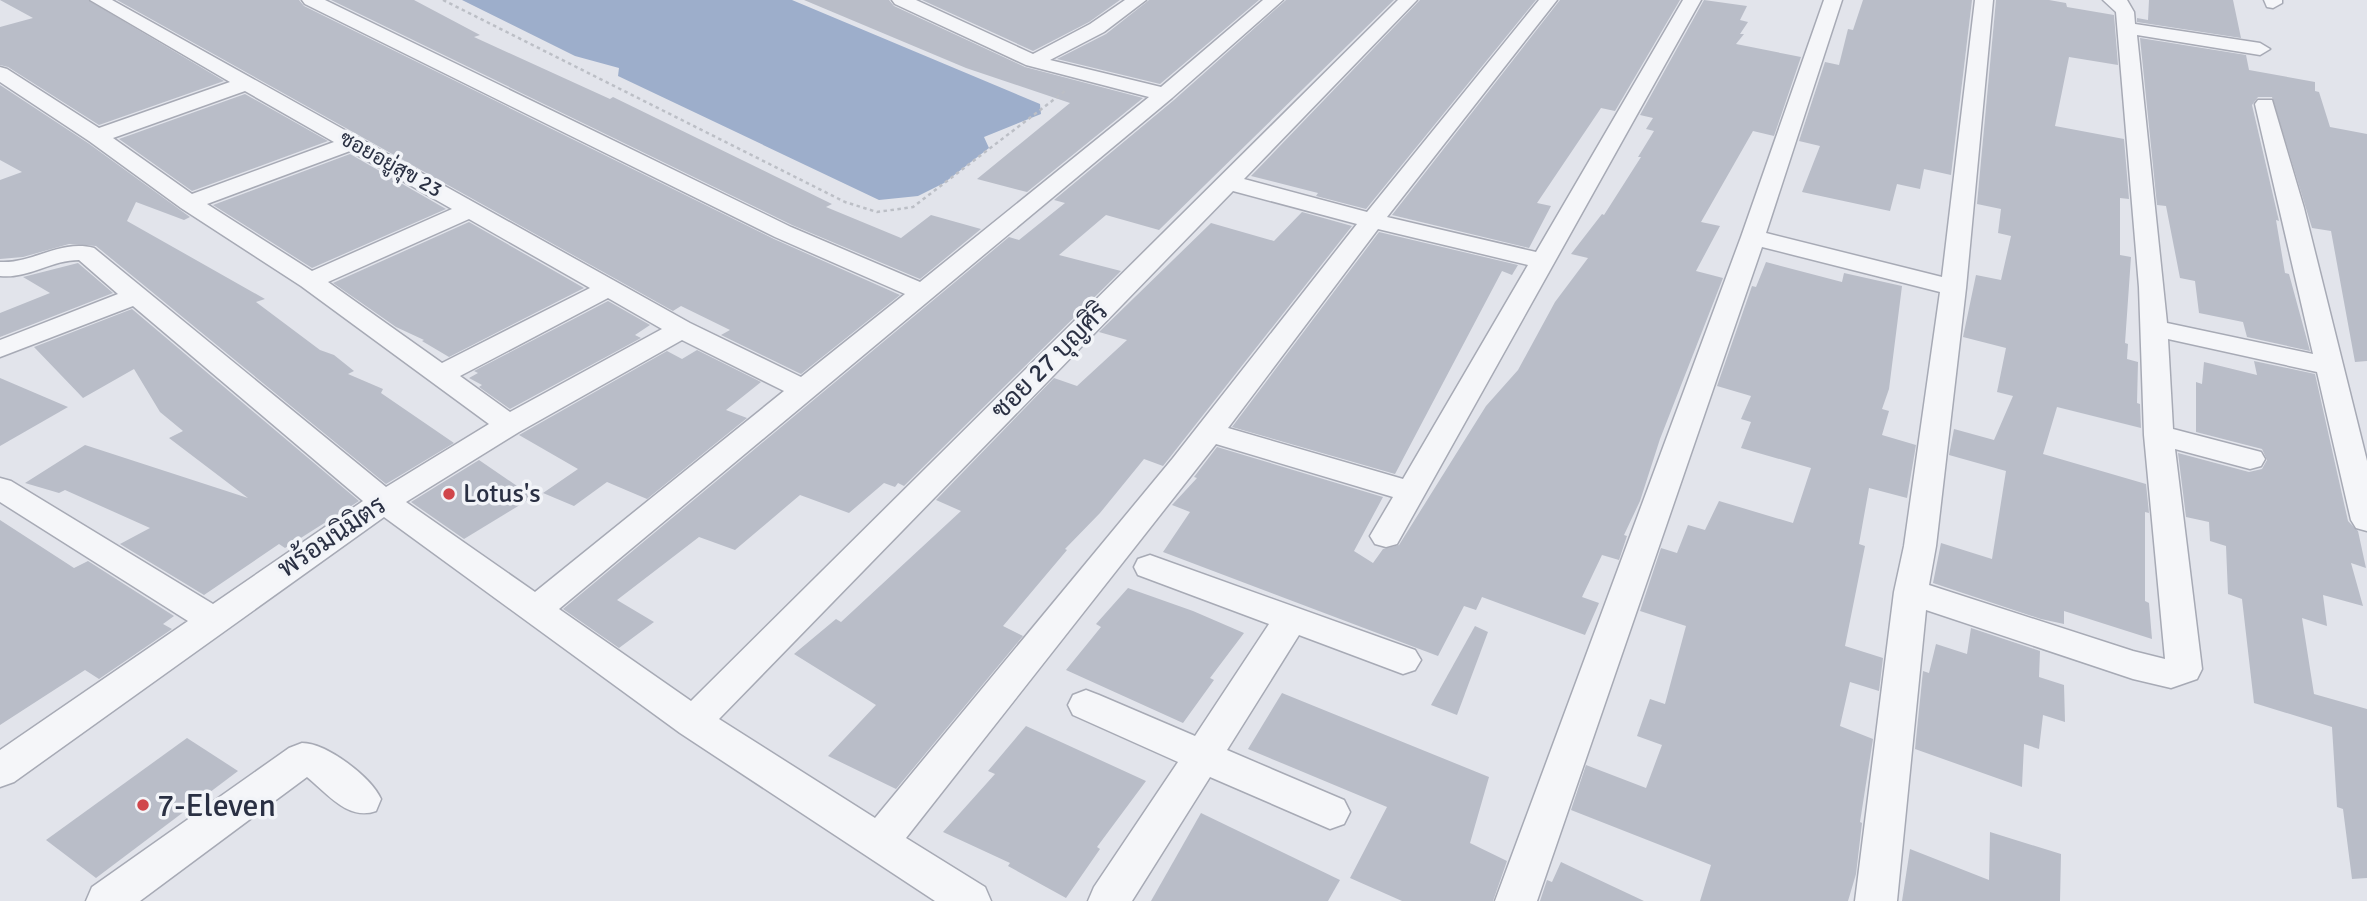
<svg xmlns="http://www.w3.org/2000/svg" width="2367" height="901" font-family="Signika,Sarabun,sans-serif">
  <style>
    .water { fill: #9daecb }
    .building { fill: #b9bdc8 }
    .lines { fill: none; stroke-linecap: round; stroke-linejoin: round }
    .street-casing { stroke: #a7aab5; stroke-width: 3 }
    .path { stroke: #bcbfc6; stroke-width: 2.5; stroke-dasharray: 3.5 3.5; stroke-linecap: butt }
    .street { fill: #f5f6f9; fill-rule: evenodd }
    .poi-dot { fill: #d0464b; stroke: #f2f4f8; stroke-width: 2.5 }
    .labels { text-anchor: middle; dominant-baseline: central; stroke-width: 7; stroke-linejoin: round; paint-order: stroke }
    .far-street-label { font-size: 21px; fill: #2a3043; stroke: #f2f4f8 }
    .street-label { font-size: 26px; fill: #2a3043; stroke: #f2f4f8 }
    .poi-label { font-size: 26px; fill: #2a3043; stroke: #f2f4f8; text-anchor: start }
    .near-poi-label { font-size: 32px; fill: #2a3043; stroke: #f2f4f8; text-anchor: start }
  </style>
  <rect width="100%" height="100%" fill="#e2e4eb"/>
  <path class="water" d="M462,0H792L1040,104L1041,114L984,137L989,148L944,183L918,196L879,200L618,76L619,68L575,56Z"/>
  <g class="building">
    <path d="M0,0H88L224,81L99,125L8,67L0,65V27L33,18Z"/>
    <path d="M117,0H299L304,6L774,239L900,295L801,374L721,335L730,330L681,306L673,311Z"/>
    <path d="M331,0H414L480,35L474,37L610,99L613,97L832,204L826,207L901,238L931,215L981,229L920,279L792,225Z"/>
    <path d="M804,0H889L894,6L1025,67L1143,98L1027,192L977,179L1070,103L966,68Z"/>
    <path d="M922,0H1120L1089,22L1033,51Z"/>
    <path d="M1149,0H1259L1160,84L1057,59L1106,34Z"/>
    <path d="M1286,0H1394L1159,230L1106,215L1059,255L1121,271L904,486L898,483L895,487L884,483L849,513L800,495L735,550L699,537L617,600L654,622L619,648L563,609L1009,237L1019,240L1065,203L1054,200L1174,100Z"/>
    <path d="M1420,0H1536L1366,209L1316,196L1318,193L1251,176Z"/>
    <path d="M1560,0H1680L1615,111L1601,108L1537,203L1551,206L1529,248L1392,215Z"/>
    <path d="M1704,0L1747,6L1740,20L1748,22L1740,34H1744L1736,44L1801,57L1774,136L1753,131L1701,222L1720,226L1696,271L1723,278L1660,439L1640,501L1624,535L1627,536L1619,560L1602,555L1582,597L1599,603L1585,635L1482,597L1476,610L1464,606L1438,656L1163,552L1190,512L1172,505L1197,478L1194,477L1217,447L1383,497L1354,551L1373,563L1383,549L1399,545L1486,406L1518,370L1555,302L1588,258L1571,254L1602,214L1604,215L1641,157H1638L1654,131L1646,129L1653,118L1640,115Z"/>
    <path d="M1863,0H1972L1951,175L1924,169L1920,189L1897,184L1890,211L1802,192L1820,146L1799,141L1825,62L1839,65L1848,29L1853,30Z"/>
    <path d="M1996,0H2049L2066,3L2067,7L2114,15L2118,65L2069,57L2055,126L2124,139L2129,199L2120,198V255L2131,257L2125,343L2128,344L2127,359L2138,362L2137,403L2140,404L2141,428L2057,407L2043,454L2146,484L2149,513L2145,512V601L2149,603L2152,639L2064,611V624L2041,619L1933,583L1941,543L1992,559L2006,471L1949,455L1954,429L1994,440L2013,396L1997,392L2006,348L1963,337L1976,275L2001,280L2011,236L1998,233L2001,209L1977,204Z"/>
    <path d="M2149,0H2233L2241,38L2137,22V18L2148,20Z"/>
    <path d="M2140,38L2246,55L2249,70L2315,82V91L2319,92L2330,127L2367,134V361L2355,362L2331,231L2312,228L2272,97H2258L2252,105L2279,221L2276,220L2285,273L2289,274L2310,351L2247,337L2243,322L2199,313L2195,281L2180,278L2166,206L2157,205Z"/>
    <path d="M0,85L88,143L190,217L184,220L136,202L127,221L265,299L256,302L320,350L334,355L354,371L348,374L383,389L381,393L454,443L386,484L96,246L69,244L23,257L0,259V180L22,172L0,160Z"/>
    <path d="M245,94L328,141L192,191L119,139Z"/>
    <path d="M350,154L446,209L312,268L213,205Z"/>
    <path d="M1302,212L1352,226L1163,466L1144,459L1100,513L1065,549L1067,550L1003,626L1023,636L896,789L828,756L876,705L794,654L836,619L841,622L961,511L936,500L1054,378L1077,386L1127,340L1099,332L1211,223L1274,241Z"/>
    <path d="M469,222L584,288L449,357L422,341L424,340L396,327L333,283Z"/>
    <path d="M1379,232L1518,265L1512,275L1502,271L1395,474L1232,427Z"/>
    <path d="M1766,262L1842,282L1844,273L1902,286L1889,389L1882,409L1889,411L1882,435L1916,445L1907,498L1869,488L1859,544L1865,546L1845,646L1883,658L1879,691L1850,682L1840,726L1873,739L1860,822L1862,823L1856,874L1848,901H1700L1711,865L1571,810L1586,765L1646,788L1662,745L1637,736L1650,699L1665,704L1686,626L1640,611L1661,548L1677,553L1688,525L1705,530L1719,501L1793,523L1811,468L1741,448L1751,422L1741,419L1751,396L1717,386L1752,286L1756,287Z"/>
    <path d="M78,263L113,293L0,337V313L50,293L23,277Z"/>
    <path d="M608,301L650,325L635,335L641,338L510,409L479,387L482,385L469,378L478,373L474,371Z"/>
    <path d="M132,309L359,501L285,548L279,544L204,595L120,544L150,528L65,490L59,493L25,483L85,445L248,498L169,438L183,431L160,412L134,369L83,398L34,347Z"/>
    <path d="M697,350L761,382L726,410L747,418L647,499L607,482L574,506L543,493L578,469L519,435L667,351L682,359Z"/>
    <path d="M2254,361L2315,374L2348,521L2358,531L2366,568L2351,563L2363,606L2323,595L2327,626L2302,618L2314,694L2367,709V878L2352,879L2343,809L2337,807L2332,727L2254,703L2242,599L2228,594L2226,546L2210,541L2209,522L2186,517L2178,453L2249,472L2262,469L2267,460L2262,449L2196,432V382L2202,384L2204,362L2257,375Z"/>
    <path d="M0,378L68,407L0,446Z"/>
    <path d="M479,460L533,497L464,539L411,502Z"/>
    <path d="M0,520L74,568L88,561L174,616L163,624L172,629L99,679L85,670L0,725Z"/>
    <path d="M1128,588L1193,611L1244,633L1210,678L1214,680L1183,723L1066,670L1101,627L1096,624Z"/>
    <path d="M1475,626L1488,632L1457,715L1431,705Z"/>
    <path d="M1971,628L2040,651L2039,677L2064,685L2065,722L2043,715L2039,749L2024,744L2022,787L1915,749L1923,671L1929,673L1936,644L1967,654Z"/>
    <path d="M1282,693L1489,777L1470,843L1507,861L1493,901H1402L1350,878L1387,807L1248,749Z"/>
    <path d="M1026,726L1146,781L1097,847L1100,849L1066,898L1008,866L1010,863L943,832L995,774L988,771Z"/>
    <path d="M187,738L238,771L96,878L46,840Z"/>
    <path d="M1201,813L1340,880L1328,901H1151Z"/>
    <path d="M1990,832L2061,854L2060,901H1902L1910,849L1989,880Z"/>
    <path d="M1561,862L1644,901H1540L1547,880L1552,882Z"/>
  </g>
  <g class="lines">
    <defs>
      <g id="street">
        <path d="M90,0H112L690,323L801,377L905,294L775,237L305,4L302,0H325L791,227L920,282L1149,97L1026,65L895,4L892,0H916L1033,54L1090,24L1125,0H1146L1104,32L1050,60L1161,87L1263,0H1283L1172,98L559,609L691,701L1398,0H1417L1244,179L1367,212L1539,0H1557L1387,217L1536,252L1683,0H1701L1397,544L1386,547L1375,544L1370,536L1393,497L1216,444L906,838L985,887L991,901H935L680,733L384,517L14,782L0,787V750L188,621L0,502V478L11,481L213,604L363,501L133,306L0,357V340L118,294L79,260C51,260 28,279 0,276V262C33,264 60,239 94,248L386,487L489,424L301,286L181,208L89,141L0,82V67L7,69L99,128L230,82ZM245,91L334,142L192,194L113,138ZM350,151L452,209L312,271L207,204ZM1233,191L1357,224L1173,458L875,818L719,719ZM469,219L590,288L442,363L328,282ZM1378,229L1528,265L1403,479L1228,428ZM608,298L662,329L510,412L460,376ZM682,340L784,391L535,592L406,502L519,432Z"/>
        <path d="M1824,0H1842L1766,233L1942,277L1975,0H1993L1966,288L1936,546L1929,585L2133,651L2165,659L2144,435L2139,287L2116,12L2103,0H2127L2134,12L2135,24L2260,43L2270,49L2260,55L2137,35L2167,323L2313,354L2255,104L2258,100H2272L2304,208L2367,461V531L2356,528L2351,520L2317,372L2168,339L2173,429L2261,452L2265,459L2261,466L2250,469L2175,449L2202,669L2197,679L2171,688L2133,679L1926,610L1897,901H1855L1894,592L1904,546L1940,292L1762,247L1537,901H1495L1741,237Z"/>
        <path d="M2264,0H2282V3L2273,8L2267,7Z"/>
        <path d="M1150,555L1415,650L1421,660L1415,670L1403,674L1299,635L1227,750L1344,800L1350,812L1344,824L1330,829L1210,777L1132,901H1088L1094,887L1178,762L1073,715L1068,705L1073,695L1086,690L1099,695L1195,736L1269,624L1138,575L1134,567L1138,559Z"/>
        <path d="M302,743C327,743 371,777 381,799L376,811C348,821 328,794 307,777L140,901H86L92,887L289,748Z"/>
      </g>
    </defs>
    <use href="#street" class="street-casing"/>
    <path class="path" d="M443,0L845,202L877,212L913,207L1065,91"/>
    <use href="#street" class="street"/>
  </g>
  <g class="poi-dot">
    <circle cx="449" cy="494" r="7"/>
    <circle cx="143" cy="805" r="7"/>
  </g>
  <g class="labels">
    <g class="far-street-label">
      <text transform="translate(391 164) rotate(29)">ซอยอยู่สุข 23</text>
    </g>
    <g class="street-label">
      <text transform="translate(1050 361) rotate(-45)">ซอย 27 บุญศิริ</text>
      <text transform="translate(332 537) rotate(-34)">พร้อมนิมิตร</text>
    </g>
    <g class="poi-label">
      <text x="463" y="494">Lotus's</text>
    </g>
    <g class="near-poi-label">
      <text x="157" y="805">7-Eleven</text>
    </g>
  </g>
</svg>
